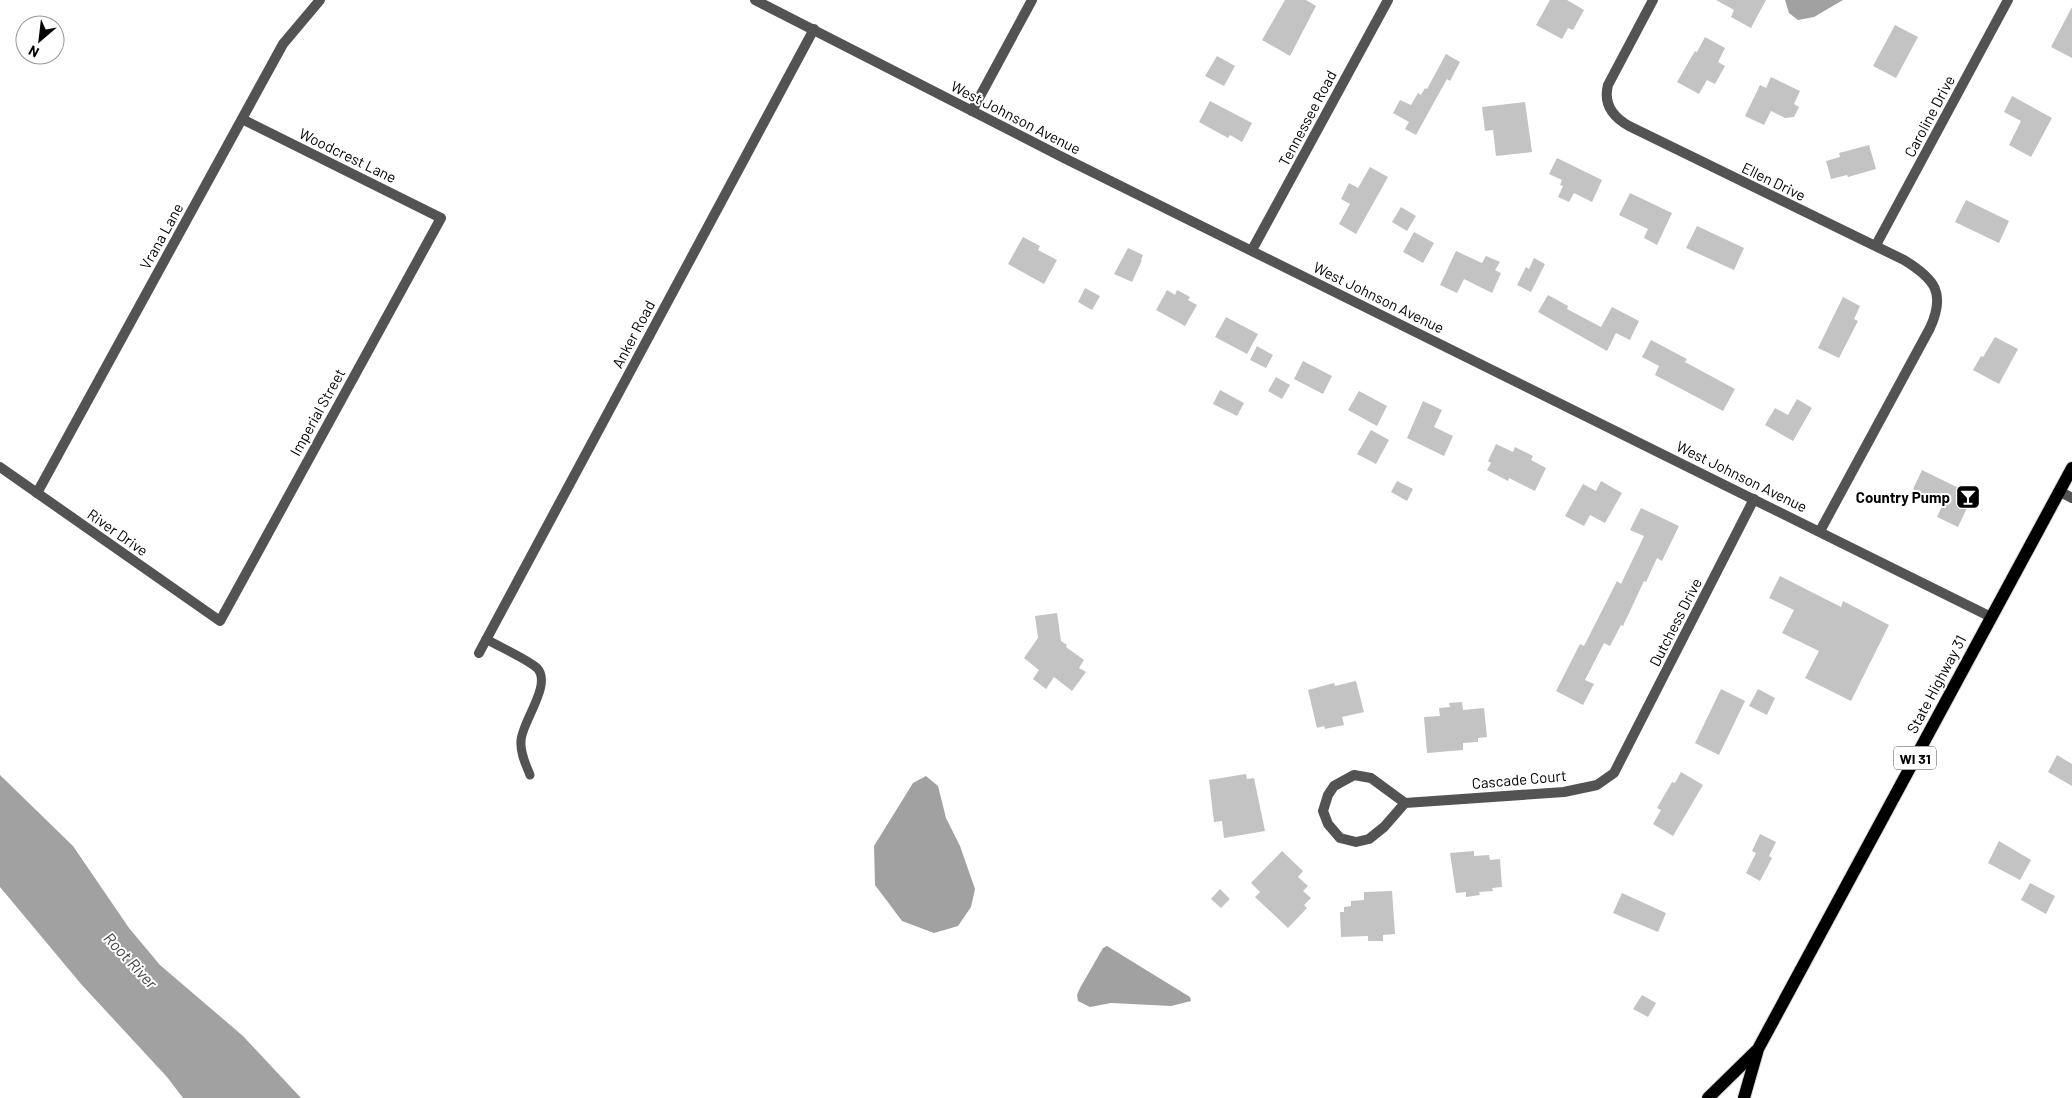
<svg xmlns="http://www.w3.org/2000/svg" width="2072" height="1098" font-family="Barlow,sans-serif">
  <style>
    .water { fill: #a1a1a1 }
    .building { fill: #c3c3c3 }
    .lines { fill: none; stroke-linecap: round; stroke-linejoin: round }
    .primary-casing { stroke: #dbdbdb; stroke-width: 14 }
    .lane { stroke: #535353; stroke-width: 9 }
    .street { stroke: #535353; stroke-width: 10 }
    .primary { stroke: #000; stroke-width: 12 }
    .labels { text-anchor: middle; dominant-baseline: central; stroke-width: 4; stroke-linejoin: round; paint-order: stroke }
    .shield { fill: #fff; stroke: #4c4c4c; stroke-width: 1 }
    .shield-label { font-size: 14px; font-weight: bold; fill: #000 }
    .street-label { font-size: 15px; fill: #000; stroke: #fff }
    .poi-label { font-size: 15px; font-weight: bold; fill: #000; stroke: #fff; text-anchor: end }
    .water-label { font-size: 16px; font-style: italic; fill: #424242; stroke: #fff }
  </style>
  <rect width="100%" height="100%" fill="#fff"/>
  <g class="water">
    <path d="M1785,0H1843L1814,17L1798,20L1789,13Z"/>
    <path d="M0,775L73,846L129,928L160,965L243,1036L301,1098H183L167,1077L81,984L0,887Z"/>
    <path d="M926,776L938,786L946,818L960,846L975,889L971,907L958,926L934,933L902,921L875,885L874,846L913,783Z"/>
    <path d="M1107,946L1190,997L1191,1001L1171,1006L1111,1003L1090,1007L1078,1001L1077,995L1080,988L1103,948Z"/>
  </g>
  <g class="building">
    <path d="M1285,0H1306L1316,6L1290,56L1262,40Z"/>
    <path d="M1550,0H1567L1584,10L1573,30L1568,28L1562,39L1536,25Z"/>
    <path d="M1716,0H1766L1751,28L1731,17L1734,10Z"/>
    <path d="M2072,7V58L2051,47Z"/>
    <path d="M1895,25L1918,37L1896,78L1873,66Z"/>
    <path d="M1705,37L1725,48L1718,62L1725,66L1715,84L1707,80L1699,94L1677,82L1695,51L1697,52Z"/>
    <path d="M1446,54L1460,62L1450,81L1447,79L1416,135L1405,129L1409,122L1393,113L1400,100L1411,105L1418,93L1421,95L1425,88L1427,89Z"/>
    <path d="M1217,56L1235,66L1224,86L1205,76Z"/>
    <path d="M1771,77L1800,91L1794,104L1799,107L1794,117L1785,118L1771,111L1764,125L1745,116L1760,85L1766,88Z"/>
    <path d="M2012,96L2052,118L2031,157L2009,145L2021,121L2004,112Z"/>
    <path d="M1210,101L1252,123L1242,142L1230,135L1228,138L1199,122Z"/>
    <path d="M1525,102L1532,152L1496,156L1493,130L1485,131L1482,107Z"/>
    <path d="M1869,145L1876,169L1848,177L1847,175L1831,179L1826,161L1840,157L1839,153Z"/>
    <path d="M1557,158L1602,180L1592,202L1574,193L1569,202L1558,197L1563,186L1560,185L1562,180L1549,174Z"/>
    <path d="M1370,167L1388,177L1356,234L1339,224L1350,204L1341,199L1349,183L1358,188Z"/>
    <path d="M1630,193L1672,213L1657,245L1644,238L1648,229L1619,215Z"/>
    <path d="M1966,200L2009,221L1999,243L1955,222Z"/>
    <path d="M1401,207L1416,216L1407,231L1392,222Z"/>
    <path d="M1697,226L1744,248L1734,270L1686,248Z"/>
    <path d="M1414,232L1434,243L1423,263L1403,252Z"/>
    <path d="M1023,237L1040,246L1038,250L1057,260L1044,284L1008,264Z"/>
    <path d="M1128,248L1143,255L1141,260H1142L1132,282L1114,274Z"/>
    <path d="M1456,251L1482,263L1486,256L1500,262L1495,270L1501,273L1492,293L1464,279L1457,293L1440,285Z"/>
    <path d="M1534,258L1545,264L1531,292L1517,285L1526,267L1529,269Z"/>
    <path d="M1085,288L1100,296L1092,310L1078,302Z"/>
    <path d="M1167,290L1175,295L1177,290L1190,297L1188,300L1197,305L1185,326L1156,310Z"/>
    <path d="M1548,295L1568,306L1567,309L1601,327L1612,307L1639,321L1630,340L1616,333L1607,351L1538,312Z"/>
    <path d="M1843,297L1860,306L1854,319L1858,321L1839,358L1818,348Z"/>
    <path d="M1226,317L1258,334L1247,354L1215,337Z"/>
    <path d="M1995,337L2018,349L1999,384L1973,370L1981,356L1983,357Z"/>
    <path d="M1651,340L1687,359L1685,362L1735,389L1723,411L1655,375L1659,366L1642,357Z"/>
    <path d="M1257,346L1273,355L1266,368L1250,360Z"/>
    <path d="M1303,361L1332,376L1323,394L1294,379Z"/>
    <path d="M1276,377L1290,385L1282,399L1268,391Z"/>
    <path d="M1220,390L1244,403L1237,416L1213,404Z"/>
    <path d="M1359,391L1387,406L1377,426L1348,410Z"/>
    <path d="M1797,399L1812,408L1793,441L1765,425L1775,408L1788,415Z"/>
    <path d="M1423,401L1442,410L1434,427L1453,436L1444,456L1407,438Z"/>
    <path d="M1371,430L1389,440L1376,464L1357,454Z"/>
    <path d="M1496,444L1513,452L1515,447L1533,456L1531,460L1546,468L1535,491L1509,478L1508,481L1487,470L1491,463L1488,461Z"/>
    <path d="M1922,470L1973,495L1958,527L1937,517L1943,504L1913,489Z"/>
    <path d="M1397,481L1413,489L1407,501L1391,492Z"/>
    <path d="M1601,481L1622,493L1605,523L1590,515L1584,526L1565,516L1583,484L1596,491Z"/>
    <path d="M1641,508L1679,526L1662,561L1657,558L1646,582L1644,581L1623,626L1621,625L1610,646L1604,643L1585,680L1594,684L1583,705L1556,691L1580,644L1584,646L1617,581L1621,584L1644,536L1630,530Z"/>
    <path d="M1780,576L1841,607L1843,601L1889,625L1851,701L1805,678L1819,651L1782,633L1794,610L1769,598Z"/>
    <path d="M1057,613L1061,641L1067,645L1066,647L1084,660L1079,668L1086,672L1072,691L1054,677L1046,689L1033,679L1039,670L1024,658L1038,638L1035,616Z"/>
    <path d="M1356,681L1364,712L1342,717L1344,725L1325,729L1324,726L1317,728L1308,690L1334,683L1335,686Z"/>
    <path d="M1721,689L1745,701L1719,755L1695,743Z"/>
    <path d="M1758,689L1775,698L1767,715L1749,706Z"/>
    <path d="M1462,702L1463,710L1484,708L1487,737L1478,738V742L1463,743V750L1427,753L1424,717L1440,716L1439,708L1450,707L1449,703Z"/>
    <path d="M2057,755L2072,764V786L2048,772Z"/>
    <path d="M1681,772L1703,785L1673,836L1653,824L1661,810L1657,808L1672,782L1675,783Z"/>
    <path d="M1246,774L1247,779L1254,778L1265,831L1224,838L1222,821L1214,822L1209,780Z"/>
    <path d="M1760,834L1776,842L1769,856L1772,858L1760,881L1746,873L1756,853L1752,851Z"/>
    <path d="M1999,841L2031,860L2020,880L1988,863Z"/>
    <path d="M1282,851L1303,871L1298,877L1308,886L1303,891L1311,898L1304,905L1307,908L1288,928L1255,897L1260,892L1251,883Z"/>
    <path d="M1474,851V856L1489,855L1490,860L1500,859L1502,887L1492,888L1493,891L1479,892L1480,895L1466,897V892L1456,893L1450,853Z"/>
    <path d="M2030,883L2055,896L2046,914L2021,900Z"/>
    <path d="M1220,889L1230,899L1221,908L1211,899Z"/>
    <path d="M1392,891L1395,934L1383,935V941H1368V936L1341,937L1340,912H1344V907L1351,906V901L1364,900V892Z"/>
    <path d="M1622,893L1666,913L1658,932L1613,913Z"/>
    <path d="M1642,995L1656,1003L1648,1017L1633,1009Z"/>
  </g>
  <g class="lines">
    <defs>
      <g id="primary">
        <path d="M1708,1098L1756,1051"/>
        <path d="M1744,1098L1758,1049L2072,468"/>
      </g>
    </defs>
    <use href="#primary" class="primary-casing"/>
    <path class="lane" d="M486,639C498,646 529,660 537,668C553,684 521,723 521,741C520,753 526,765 530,775"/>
    <g class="street">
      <path d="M755,0L1064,158L1991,617"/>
      <path d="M1653,0L1608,85C1603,104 1613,117 1629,126L1904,260C1935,279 1946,293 1930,328L1820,531"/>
      <path d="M972,111L1032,0"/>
      <path d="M1876,245L2008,0"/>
      <path d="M1252,250L1388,0"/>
      <path d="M0,467L220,621L441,218L242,119"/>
      <path d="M2059,491L2072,498"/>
      <path d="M37,493L283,44L320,0"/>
      <path d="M479,653L814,29"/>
      <path d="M1405,803L1384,827L1369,839L1356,842L1340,838L1328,824L1323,811L1328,795L1334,786L1354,775L1371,778L1405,803L1564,792L1597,785L1614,773L1754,499"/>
    </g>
    <use href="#primary" class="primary"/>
  </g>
  <defs>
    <symbol id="bar-square" viewBox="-11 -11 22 22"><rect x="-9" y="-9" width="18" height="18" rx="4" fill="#000" stroke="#fff"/><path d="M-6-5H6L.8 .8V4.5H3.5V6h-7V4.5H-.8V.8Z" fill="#fff"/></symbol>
  </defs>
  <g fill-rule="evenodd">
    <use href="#bar-square" x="1954" y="483" width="28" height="28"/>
  </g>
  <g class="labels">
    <rect class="shield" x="1894" y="746.5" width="42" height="23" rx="4"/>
    <g class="shield-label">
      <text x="1915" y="758">WI 31</text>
    </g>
    <g class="street-label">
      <text transform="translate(1929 116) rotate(-62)">Caroline Drive</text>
      <text transform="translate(1016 117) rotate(27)">West Johnson Avenue</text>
      <text transform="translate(1307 118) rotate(-62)">Tennessee Road</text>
      <text transform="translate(348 155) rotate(26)">Woodcrest Lane</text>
      <text transform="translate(1774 181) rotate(26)">Ellen Drive</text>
      <text transform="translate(161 236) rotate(-61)">Vrana Lane</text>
      <text transform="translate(1379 297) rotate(26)">West Johnson Avenue</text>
      <text transform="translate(633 334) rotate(-62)">Anker Road</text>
      <text transform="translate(317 412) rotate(-61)">Imperial Street</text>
      <text transform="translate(1742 476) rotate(26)">West Johnson Avenue</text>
      <text transform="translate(118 532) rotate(35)">River Drive</text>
      <text transform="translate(1675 622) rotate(-63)">Dutchess Drive</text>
      <text transform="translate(1936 684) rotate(-62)">State Highway 31</text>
      <text transform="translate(1519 779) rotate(-5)">Cascade Court</text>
    </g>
    <g class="poi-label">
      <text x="1950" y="497">Country Pump</text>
    </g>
    <g class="water-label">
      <text transform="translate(131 960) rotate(47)">Root River</text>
    </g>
  </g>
  <g transform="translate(40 40) rotate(208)"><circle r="24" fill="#ffffff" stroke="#999999"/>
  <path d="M0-4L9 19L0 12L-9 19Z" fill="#000000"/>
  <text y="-8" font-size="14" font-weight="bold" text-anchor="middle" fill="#000000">N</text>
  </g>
</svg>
